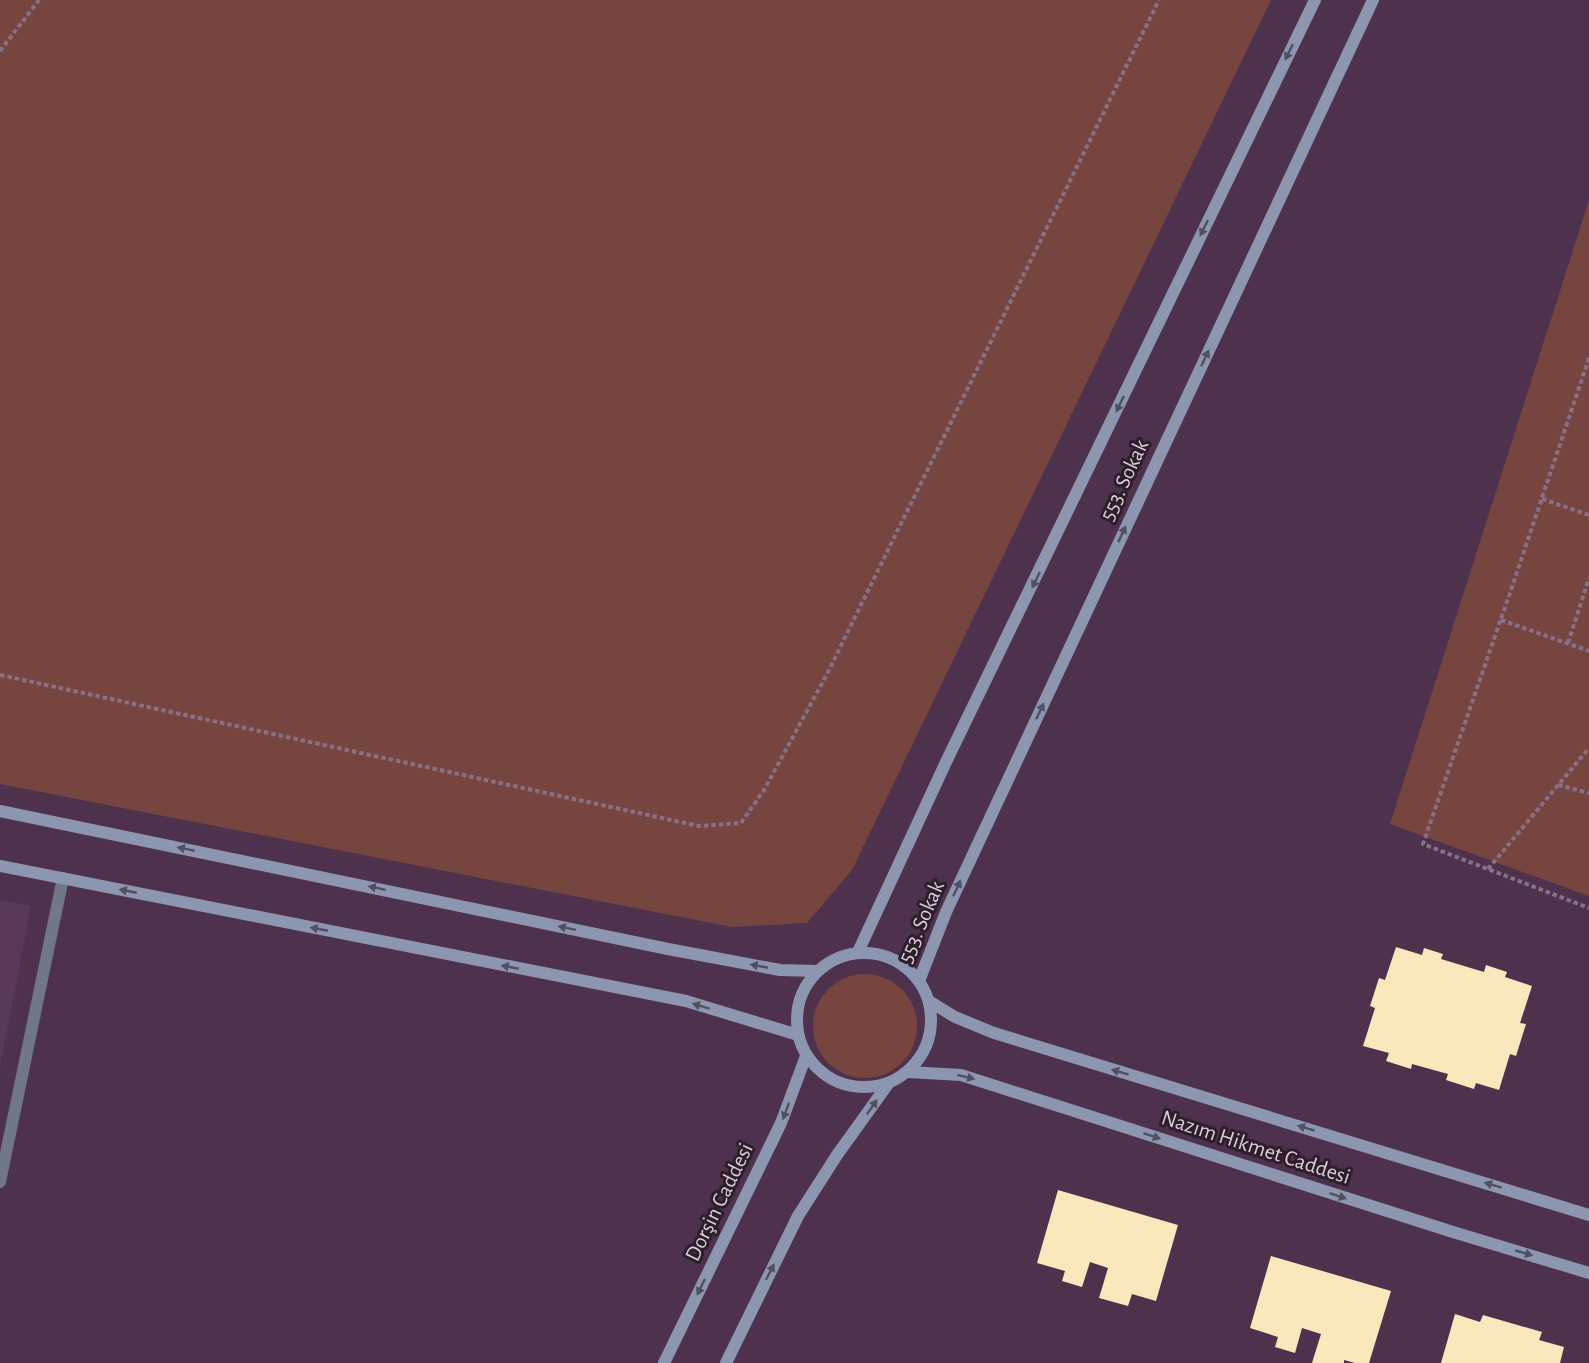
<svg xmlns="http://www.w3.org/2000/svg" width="1589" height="1363" font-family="'Alegreya Sans',sans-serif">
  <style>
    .built { fill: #5a3859 }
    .green { fill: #77453f }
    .building { fill: #fae8bd }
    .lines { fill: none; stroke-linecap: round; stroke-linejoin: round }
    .path { stroke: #887087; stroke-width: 4; stroke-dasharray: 4.5 3; stroke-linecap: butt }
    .lane { stroke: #707787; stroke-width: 12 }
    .secondary { stroke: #8c96b0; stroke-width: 12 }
    .oneway { fill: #524f60 }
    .labels { text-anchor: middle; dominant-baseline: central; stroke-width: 6; stroke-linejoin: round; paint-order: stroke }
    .street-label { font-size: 22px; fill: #ddcbdc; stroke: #2c1f2b }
  </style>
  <rect width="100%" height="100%" fill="#4e324d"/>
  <path class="built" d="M0,900L31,906L0,1067Z"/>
  <g class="green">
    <path d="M0,0H1271L852,870L807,923L732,927L0,784Z"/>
    <path d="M1589,200V896L1390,824Z"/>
    <circle cx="865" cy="1026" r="52"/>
  </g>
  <g class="building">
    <path d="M1396,947L1422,955L1424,948L1443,954L1441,959L1484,972L1486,965L1507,972L1505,977L1532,986L1520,1023L1526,1024L1516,1056L1510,1054L1499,1090L1476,1083L1474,1089L1446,1080L1448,1074L1412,1064L1411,1069L1386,1061L1389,1053L1363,1046L1375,1008L1370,1006L1379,978L1385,980Z"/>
    <path d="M1058,1190L1178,1225L1156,1301L1132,1294L1128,1306L1099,1298L1108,1268L1090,1262L1082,1287L1062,1281L1065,1271L1037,1263Z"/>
    <path d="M1271,1256L1391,1291L1369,1363H1355L1344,1360V1363H1312L1321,1334L1302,1328L1295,1353L1275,1347L1278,1337L1250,1328Z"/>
    <path d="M1455,1314L1480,1322L1483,1315L1542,1332L1539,1340L1564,1347L1560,1363H1441Z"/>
  </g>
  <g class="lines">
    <g class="path">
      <path d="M0,51L39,0"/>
      <path d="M1589,358L1511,590L1423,844L1589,908"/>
      <path d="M1542,499L1589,515"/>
      <path d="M1501,620L1589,651"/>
      <path d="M1568,643L1589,578"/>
      <path d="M0,675L699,826L741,823L764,790L826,676L1159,0"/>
      <path d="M1558,785L1589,793"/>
      <path d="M1488,869L1589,748"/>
    </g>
    <path class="lane" d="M0,1182L63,878"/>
    <g class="secondary">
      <path d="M0,811L668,949L780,970L817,971"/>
      <path d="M0,866L686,1001L798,1035"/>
      <path d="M858,952L946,762L1315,0"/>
      <circle cx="864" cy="1020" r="67"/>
      <path d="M919,981L946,912L1373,0"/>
      <path d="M929,1001L955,1017L994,1033L1589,1215"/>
      <path d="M908,1072L961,1075L1453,1232L1589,1273"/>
      <path d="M664,1363L781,1123L806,1056"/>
      <path d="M726,1363L798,1216L837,1155L888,1084"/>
    </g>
  </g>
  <defs><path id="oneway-solid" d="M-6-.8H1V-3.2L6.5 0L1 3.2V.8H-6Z" transform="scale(1.5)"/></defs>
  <g class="oneway">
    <use href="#oneway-solid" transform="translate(1289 52) rotate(116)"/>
    <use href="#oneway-solid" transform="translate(1204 228) rotate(116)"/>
    <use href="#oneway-solid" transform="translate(1205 358) rotate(-65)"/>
    <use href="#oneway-solid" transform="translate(1120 404) rotate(116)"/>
    <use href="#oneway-solid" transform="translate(1122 534) rotate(-65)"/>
    <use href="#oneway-solid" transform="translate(1036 580) rotate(116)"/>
    <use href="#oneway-solid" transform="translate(1040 711) rotate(-65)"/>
    <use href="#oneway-solid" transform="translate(186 849) rotate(-168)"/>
    <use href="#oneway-solid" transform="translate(377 888) rotate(-168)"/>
    <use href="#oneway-solid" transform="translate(957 888) rotate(-65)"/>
    <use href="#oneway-solid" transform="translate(128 891) rotate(-169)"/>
    <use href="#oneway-solid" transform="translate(567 928) rotate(-168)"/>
    <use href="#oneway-solid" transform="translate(319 929) rotate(-169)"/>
    <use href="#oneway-solid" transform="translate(759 966) rotate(-169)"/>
    <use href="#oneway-solid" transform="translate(510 967) rotate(-169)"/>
    <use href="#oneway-solid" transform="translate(701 1006) rotate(-163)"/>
    <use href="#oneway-solid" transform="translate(1120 1072) rotate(-163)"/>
    <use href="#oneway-solid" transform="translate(966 1077) rotate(14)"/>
    <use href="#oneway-solid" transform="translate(872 1107) rotate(-55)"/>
    <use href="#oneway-solid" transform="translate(786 1111) rotate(110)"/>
    <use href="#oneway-solid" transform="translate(1306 1128) rotate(-163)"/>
    <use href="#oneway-solid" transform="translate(1152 1136) rotate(18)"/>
    <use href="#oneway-solid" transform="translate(1493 1185) rotate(-163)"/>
    <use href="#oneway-solid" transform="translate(1338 1196) rotate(18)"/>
    <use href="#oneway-solid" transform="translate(1524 1253) rotate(16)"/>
    <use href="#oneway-solid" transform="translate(770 1272) rotate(-63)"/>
    <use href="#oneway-solid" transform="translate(701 1287) rotate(116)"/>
  </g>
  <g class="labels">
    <g class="street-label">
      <text transform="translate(1124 480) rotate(-65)">553. Sokak</text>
      <text transform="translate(921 922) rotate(-67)">553. Sokak</text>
      <text transform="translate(1256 1147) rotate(18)">Nazım Hikmet Caddesi</text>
      <text transform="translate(719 1202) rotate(-64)">Dorşin Caddesi</text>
    </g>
  </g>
</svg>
